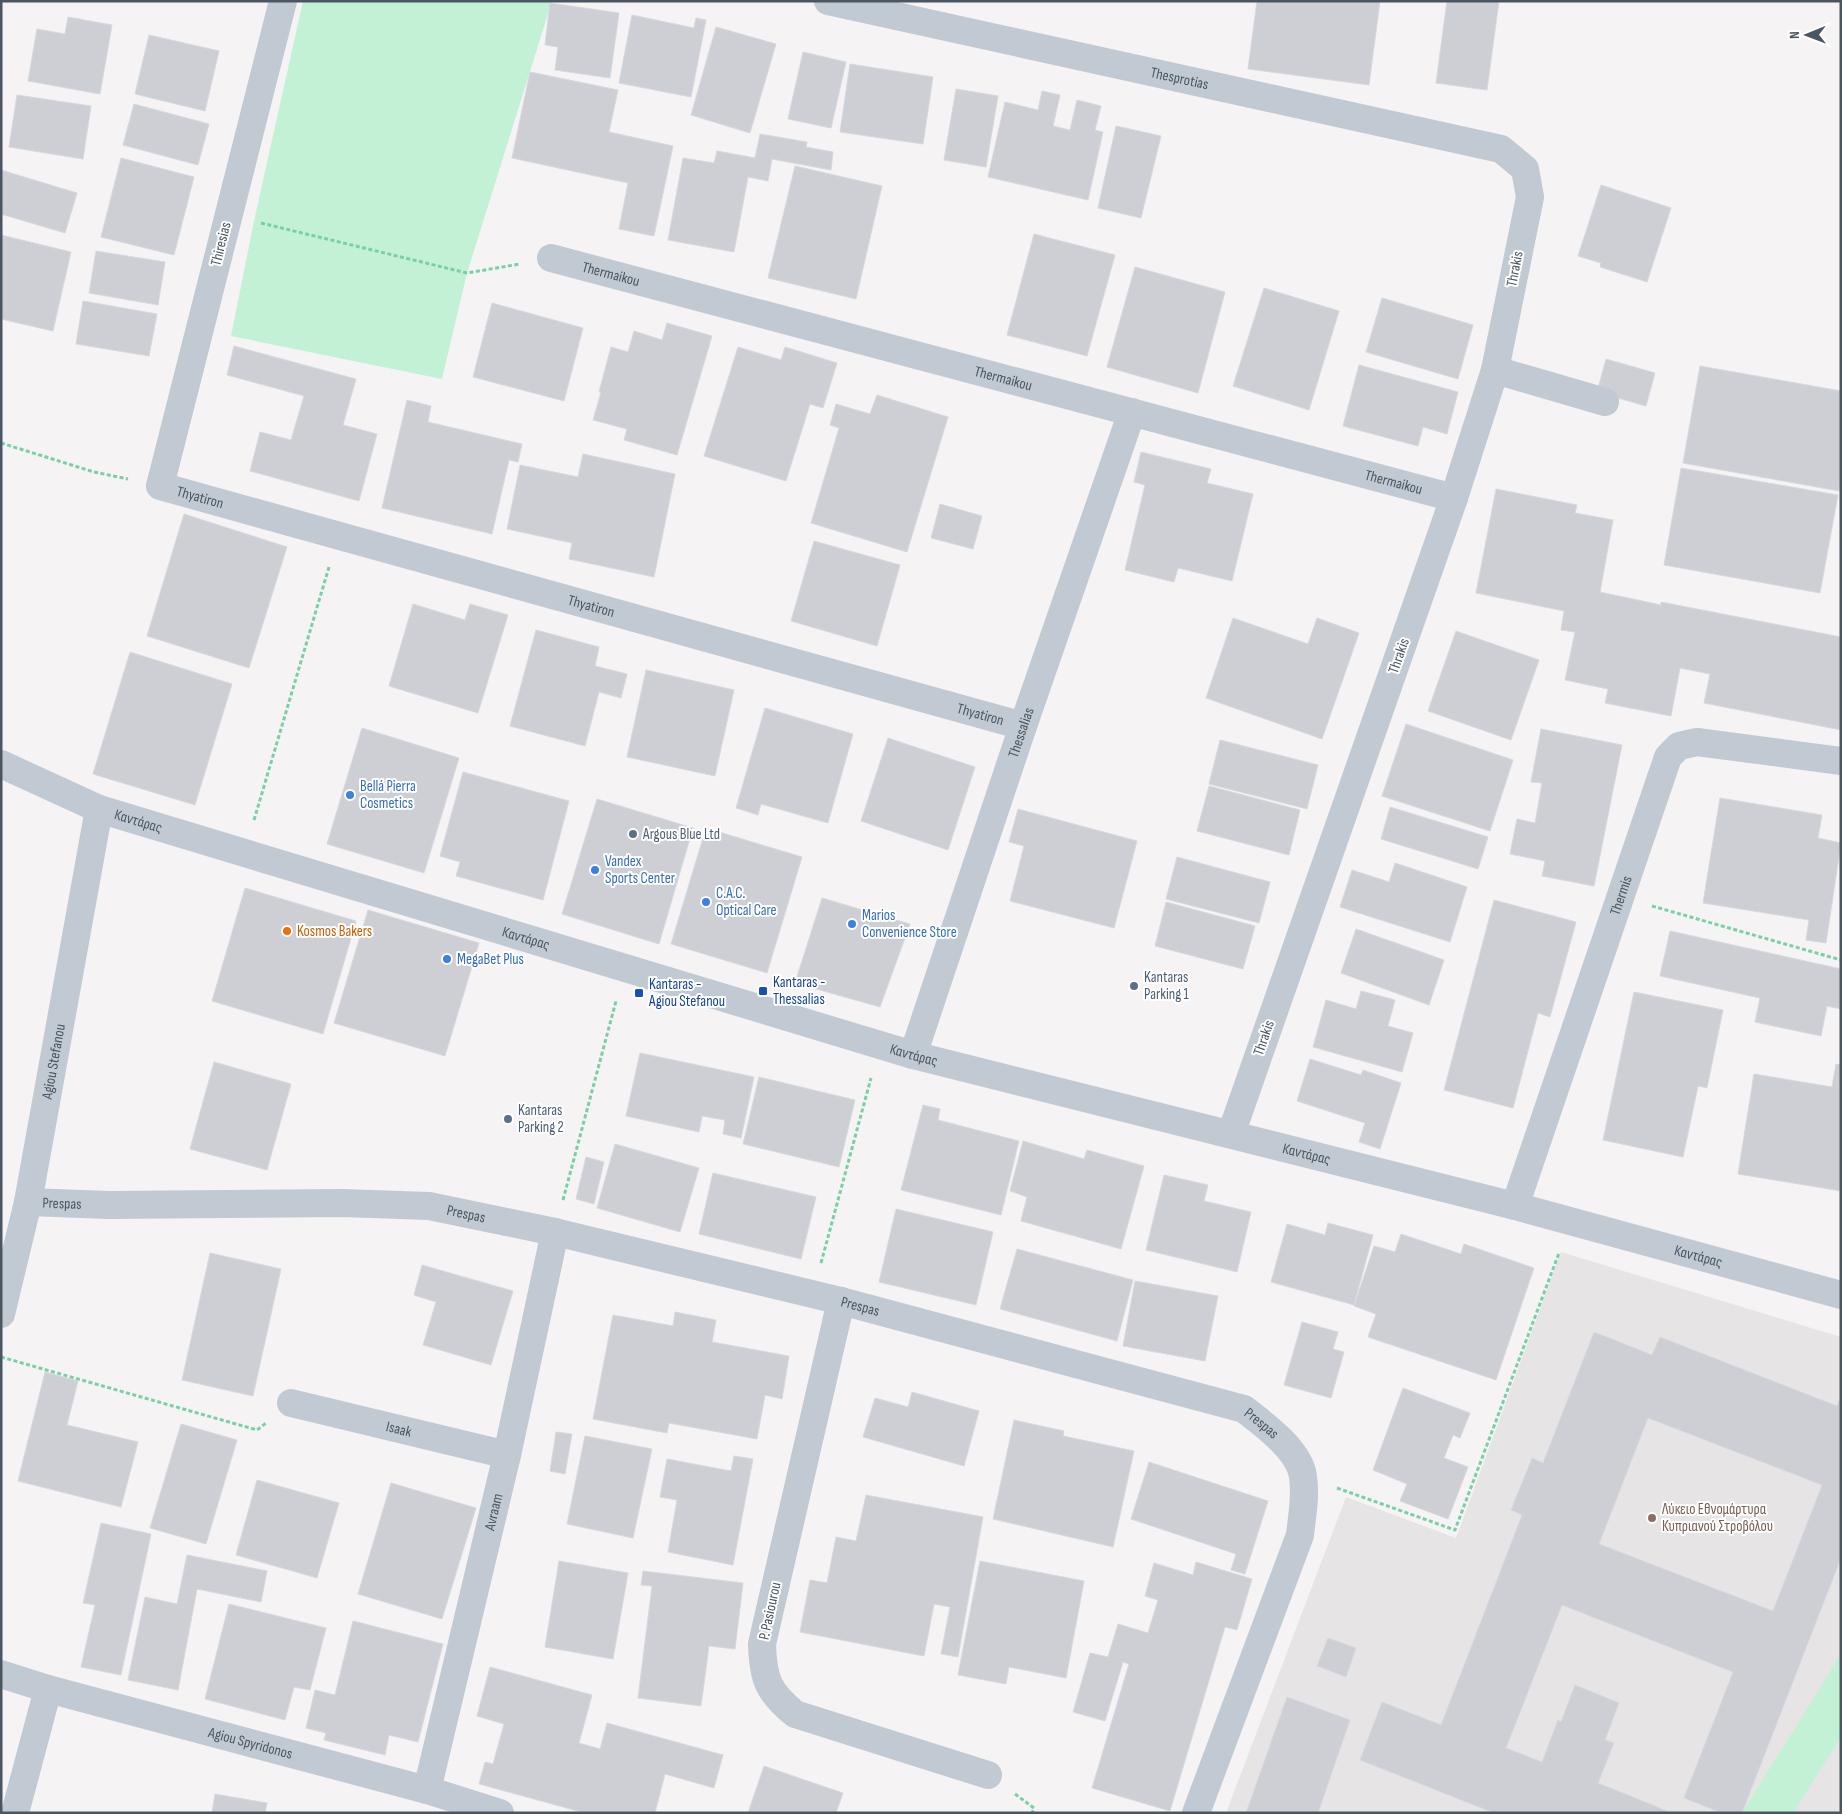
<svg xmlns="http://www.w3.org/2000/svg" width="1842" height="1814" font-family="'Sofia Sans Condensed',sans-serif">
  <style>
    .education { fill: #e6e4e5 }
    .green { fill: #c3f1d5 }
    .building { fill: #cdcfd5; stroke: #d7d9de; fill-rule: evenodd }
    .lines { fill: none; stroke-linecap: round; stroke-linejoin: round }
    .path { stroke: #7ad0a6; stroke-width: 3; stroke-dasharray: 4 2.5; stroke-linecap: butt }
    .minor { stroke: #c1cad2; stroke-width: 28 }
    .shop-dot { fill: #3f7fe0; stroke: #fff; stroke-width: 2 }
    .service-dot { fill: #5c6f8a; stroke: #fff; stroke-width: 2 }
    .food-dot { fill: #e8710a; stroke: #fff; stroke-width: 2 }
    .transit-dot { fill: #1a4fb4; stroke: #fff; stroke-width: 2 }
    .education-dot { fill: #8d6e63; stroke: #fff; stroke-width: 2 }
    .labels { text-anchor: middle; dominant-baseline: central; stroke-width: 4; stroke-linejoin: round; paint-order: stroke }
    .street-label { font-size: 15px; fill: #4a5661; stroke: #fff }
    .shop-label { font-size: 15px; fill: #366cbe; stroke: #fff; text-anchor: start }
    .service-label { font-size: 15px; fill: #4e5e75; stroke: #fff; text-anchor: start }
    .food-label { font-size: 15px; fill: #c56008; stroke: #fff; text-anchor: start }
    .transit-label { font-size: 15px; fill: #164399; stroke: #fff; text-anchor: start }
    .education-label { font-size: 15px; fill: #785e54; stroke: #fff; text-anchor: start }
  </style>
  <rect width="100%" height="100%" fill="#f5f3f3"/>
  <path class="education" d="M1561,1252L1841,1337V1813H1226L1346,1497L1456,1538Z"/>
  <g class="green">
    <path d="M303,1H552L467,273L442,379L231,336L254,221Z"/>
    <path d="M1841,1654V1737L1793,1813H1742Z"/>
  </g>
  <g class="building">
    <path d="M1257,1H1380L1369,85L1248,69Z"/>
    <path d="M1447,1H1499L1487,90L1436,83Z"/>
    <path d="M550,3L619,13L610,78L555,70L558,47L545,45Z"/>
    <path d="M632,15L694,28L696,18L706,20L691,97L619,83Z"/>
    <path d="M68,17L112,25L100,94L28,81L37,29L65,34Z"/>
    <path d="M716,27L776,44L750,133L691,115Z"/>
    <path d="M149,35L219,51L205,111L135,94Z"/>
    <path d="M803,52L846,62L831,128L788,119Z"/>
    <path d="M850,64L933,77L923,144L840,132Z"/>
    <path d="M530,72L618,90L609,132L673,146L654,236L619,229L628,183L512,158Z"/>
    <path d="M956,89L998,96L986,167L944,160Z"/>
    <path d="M1042,91L1060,95L1053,126L1070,130L1077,100L1101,106L1095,130L1103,132L1088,200L988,177L1005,102L1038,110Z"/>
    <path d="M17,95L91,106L83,159L9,147Z"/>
    <path d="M134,104L209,124L198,165L123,145Z"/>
    <path d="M1116,126L1161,136L1141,218L1098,208Z"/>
    <path d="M760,134L807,142L806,147L833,152L831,170L772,159L768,181L748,177L734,252L668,240L683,158L714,163L717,151L755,158Z"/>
    <path d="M121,158L194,177L174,255L101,237Z"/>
    <path d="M795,166L882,186L856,299L768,278Z"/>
    <path d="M1,170L77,193L65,233L1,214Z"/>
    <path d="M1601,185L1671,208L1647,282L1600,267L1601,263L1578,256Z"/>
    <path d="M1034,234L1115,255L1087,356L1007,335Z"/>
    <path d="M1,235L71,252L53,331L1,319Z"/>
    <path d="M96,251L165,262L158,305L89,293Z"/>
    <path d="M1135,267L1225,292L1198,393L1107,367Z"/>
    <path d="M1264,288L1339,311L1309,410L1233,386Z"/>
    <path d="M1382,298L1473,325L1458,379L1366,352Z"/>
    <path d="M83,301L157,314L149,356L76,344Z"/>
    <path d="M492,303L583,328L564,401L473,377Z"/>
    <path d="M667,323L712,336L677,455L624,440L627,429L593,420L601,392H599L611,347L628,352L634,331L662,340Z"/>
    <path d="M234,346L356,379L343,425L377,434L359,501L250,471L260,432L291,440L304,396L227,375Z"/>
    <path d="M738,347L781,360L785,347L837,363L823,408L810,404L786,481L704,456Z"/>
    <path d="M1606,359L1655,373L1646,406L1597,392Z"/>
    <path d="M1359,365L1458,392L1447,434L1423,427L1418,446L1343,426Z"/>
    <path d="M1700,366L1841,391V479L1839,491L1683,463Z"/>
    <path d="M877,395L948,417L907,552L811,523L839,428L830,425L836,404L870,414Z"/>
    <path d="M407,400L431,406L428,422L522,444L518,462L509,460L492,534L382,508Z"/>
    <path d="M1141,452L1211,469L1207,483L1253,494L1232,581L1178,568L1174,582L1125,570L1145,485L1134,482Z"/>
    <path d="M583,454L675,474L654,577L569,559L572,543L507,529L520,465L578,477Z"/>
    <path d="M1681,468L1838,495L1820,593L1664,565Z"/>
    <path d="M1496,489L1577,505L1575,513L1613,520L1600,592L1661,605V602L1841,637V730L1704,703L1710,674L1680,668L1671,716L1605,703L1608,689L1565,680L1575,632L1561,630L1564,611L1476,593Z"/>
    <path d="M940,504L982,516L973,549L931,538Z"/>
    <path d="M184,514L287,547L249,668L147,636Z"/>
    <path d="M814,541L900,565L877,646L791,621Z"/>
    <path d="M413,604L465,620L470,604L508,615L478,713L389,686Z"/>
    <path d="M1233,618L1308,644L1317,618L1359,633L1322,739L1206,698Z"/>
    <path d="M536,630L599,647L595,666L627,674L621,698L599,692L585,746L510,726Z"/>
    <path d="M1456,631L1539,660L1511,740L1428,711Z"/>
    <path d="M130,652L232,684L195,805L93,774Z"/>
    <path d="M646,670L734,690L715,776L627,757Z"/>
    <path d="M765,708L853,734L828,823L761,804L758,815L736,808Z"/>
    <path d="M1406,724L1513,760L1490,831L1382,796Z"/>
    <path d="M362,728L459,758L424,873L327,844Z"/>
    <path d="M1541,729L1622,745L1594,886L1542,876L1545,861L1510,854L1517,819L1535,823L1542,783L1531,782Z"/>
    <path d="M888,738L975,767L948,850L861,821Z"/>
    <path d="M1220,740L1318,765L1307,809L1209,784Z"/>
    <path d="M463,772L569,801L543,900L456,876L460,862L440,856Z"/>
    <path d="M1209,786L1300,810L1289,855L1197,831Z"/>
    <path d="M1720,798L1822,815L1818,838L1841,843L1826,943L1806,940L1809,920L1703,903Z"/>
    <path d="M597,799L693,828L659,944L562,914Z"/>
    <path d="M1390,807L1488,837L1478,869L1381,839Z"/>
    <path d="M1018,809L1137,841L1114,928L1010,901L1024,846L1009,842Z"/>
    <path d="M706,828L802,857L767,973L671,944Z"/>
    <path d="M1177,857L1270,882L1259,923L1166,899Z"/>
    <path d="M1395,863L1467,887L1450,942L1340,907L1352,870L1389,882Z"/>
    <path d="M245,888L356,921L323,1034L212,1001Z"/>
    <path d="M822,898L910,924L880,1007L795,983Z"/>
    <path d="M1494,900L1576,922L1550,1017L1538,1013L1513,1108L1444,1090Z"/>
    <path d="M1166,902L1255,926L1243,969L1155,946Z"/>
    <path d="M368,910L479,943L445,1056L334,1023Z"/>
    <path d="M1356,929L1444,960L1429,1005L1341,973Z"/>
    <path d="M1670,931L1841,969V1009L1827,1006L1821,1036L1755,1022L1760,998L1660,976Z"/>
    <path d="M1361,991L1395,1000L1388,1026L1413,1033L1402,1072L1313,1047L1326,1000L1356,1009Z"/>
    <path d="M1634,992L1723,1010L1707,1088L1698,1086L1683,1157L1603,1140Z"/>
    <path d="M640,1053L754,1077L741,1138L723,1134L725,1120L702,1116L699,1132L626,1116Z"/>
    <path d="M1310,1059L1361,1075L1363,1070L1401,1083L1380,1149L1359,1142L1365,1123L1297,1101Z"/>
    <path d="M214,1062L291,1084L267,1170L190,1149Z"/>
    <path d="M1836,1064L1841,1065V1191L1738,1174L1754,1074L1832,1087Z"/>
    <path d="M759,1077L855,1100L839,1167L743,1144Z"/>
    <path d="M923,1105L940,1109L938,1120L1019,1141L1001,1215L901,1190Z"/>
    <path d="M1023,1141L1084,1159L1087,1150L1144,1166L1121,1249L1021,1221L1027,1197L1010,1191Z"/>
    <path d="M615,1144L699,1168L680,1232L597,1208Z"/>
    <path d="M586,1157L604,1162L594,1204L576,1199Z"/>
    <path d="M713,1173L816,1197L801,1259L699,1234Z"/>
    <path d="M1164,1175L1208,1185L1204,1201L1251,1212L1237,1272L1146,1250Z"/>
    <path d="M896,1209L993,1232L976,1305L879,1282Z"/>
    <path d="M1328,1223L1373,1235L1354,1305L1271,1282L1287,1224L1325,1235Z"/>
    <path d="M1401,1234L1461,1254L1464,1244L1534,1268L1496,1380L1368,1337L1376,1314L1354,1306L1374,1246L1395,1252Z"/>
    <path d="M1017,1249L1133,1280L1117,1341L1000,1309Z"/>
    <path d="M210,1253L281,1269L253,1396L182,1380Z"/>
    <path d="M422,1265L513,1291L491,1365L423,1345L436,1302L414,1295Z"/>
    <path d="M1135,1281L1218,1296L1205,1361L1123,1346Z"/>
    <path d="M675,1312L716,1320L712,1342L789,1356L782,1399L765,1395L757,1439L669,1423L667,1433L593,1419L613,1315L673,1326Z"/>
    <path d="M1302,1322L1338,1332L1333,1349L1344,1352L1331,1398L1284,1385Z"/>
    <path d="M1594,1332L1652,1355L1660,1337L1837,1406L1841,1397V1558L1742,1813H1722L1684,1798L1733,1672L1562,1605L1506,1748L1542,1762L1558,1720L1561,1722L1575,1685L1619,1703L1605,1740L1614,1743L1598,1783L1672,1813H1494L1360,1760L1382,1702L1441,1725L1522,1515L1511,1510L1532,1458L1543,1463ZM1648,1418L1822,1485L1773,1611L1599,1544Z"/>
    <path d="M45,1372L78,1381L67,1425L138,1442L121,1507L18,1481Z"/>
    <path d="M1403,1388L1470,1413L1460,1438L1453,1435L1444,1458L1468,1467L1448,1519L1400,1501L1407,1484L1373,1470Z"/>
    <path d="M912,1392L979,1411L964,1466L863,1437L875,1398L908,1407Z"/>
    <path d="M1014,1420L1064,1431L1063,1436L1134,1451L1113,1547L993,1519Z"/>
    <path d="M181,1424L237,1440L206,1544L150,1528Z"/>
    <path d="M556,1432L572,1434L565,1474L550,1471Z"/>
    <path d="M585,1436L652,1449L633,1538L567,1524Z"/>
    <path d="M734,1456L753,1459L733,1565L668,1552L677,1500L660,1497L667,1459L731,1471Z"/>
    <path d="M1149,1462L1268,1501L1245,1574L1231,1570L1236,1554L1131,1519Z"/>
    <path d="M257,1480L339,1503L317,1578L236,1555Z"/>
    <path d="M391,1483L476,1508L442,1619L358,1594Z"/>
    <path d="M866,1495L983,1517L958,1657L941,1654L950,1607L934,1604L924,1656L800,1632L810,1580L827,1583L836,1537L856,1541Z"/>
    <path d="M101,1523L151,1534L121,1675L81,1667L95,1605L83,1603Z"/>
    <path d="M187,1555L267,1571L261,1602L197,1589L178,1690L128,1680L145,1597L177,1604Z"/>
    <path d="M559,1561L628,1573L613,1659L545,1647Z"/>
    <path d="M980,1561L1084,1581L1066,1678L1009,1667L1006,1684L958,1675Z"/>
    <path d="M1196,1562L1252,1579L1237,1630L1225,1627L1170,1811L1092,1788L1129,1664L1123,1662L1105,1721L1073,1712L1090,1653L1108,1657L1118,1624L1148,1633L1158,1600L1145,1596L1154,1563L1193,1575Z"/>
    <path d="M643,1571L743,1583L735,1649L709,1646L701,1706L638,1698L652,1586L641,1585Z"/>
    <path d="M229,1604L326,1628L310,1690L294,1687L285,1720L205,1699Z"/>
    <path d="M353,1621L443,1644L418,1742L389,1735L385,1755L324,1740L326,1733L306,1728L315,1690L335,1695Z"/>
    <path d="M1328,1638L1356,1648L1346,1677L1317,1666Z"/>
    <path d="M490,1667L592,1695L579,1743L600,1749L607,1723L723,1755L714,1788L665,1774L655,1813H585L479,1784L485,1762L493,1764L504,1724L477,1716Z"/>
    <path d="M1287,1697L1350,1720L1318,1813H1246Z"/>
    <path d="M764,1766L843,1793L836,1813H748Z"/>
    <path d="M215,1794L267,1803L265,1813H212Z"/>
  </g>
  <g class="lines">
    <g class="path">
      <path d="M261,223L467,273L520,264"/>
      <path d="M1,443L94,472L128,479"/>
      <path d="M254,820L329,567"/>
      <path d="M1652,906L1841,960"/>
      <path d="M563,1200L616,1001"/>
      <path d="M821,1263L871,1078"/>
      <path d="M1,1357L257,1430L266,1423"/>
      <path d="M1337,1488L1455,1530L1559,1253"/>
      <path d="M1015,1794L1034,1808L1032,1813"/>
    </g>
    <g class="minor">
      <path id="s1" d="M283,1L160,486L1023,726"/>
      <path id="s2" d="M828,1L1501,149L1525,169L1530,197L1495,370L1454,498L1231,1134"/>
      <path id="s3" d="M551,258L1454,498"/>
      <path d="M1495,370L1605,402"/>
      <path id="s4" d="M1,764L99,809L913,1055L1515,1206L1841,1295"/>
      <path id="s5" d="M913,1055L1023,726L1132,412"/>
      <path id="s6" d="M28,1202L109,1205L342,1203L429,1206L555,1232L841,1301L1244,1409C1263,1424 1300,1450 1303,1477C1306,1496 1302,1516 1300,1535L1196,1813"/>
      <path id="s7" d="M1515,1206L1668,757L1679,746L1697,742L1841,761"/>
      <path d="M841,1301L762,1644C763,1679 768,1692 795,1714L988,1775"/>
      <path id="s8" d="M1,1314L28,1202L99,809"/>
      <path id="s9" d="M291,1403L507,1455"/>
      <path id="s10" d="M1,1674L48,1689L427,1790L500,1813"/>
      <path id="s11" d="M427,1790L507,1455L555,1232"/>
      <path d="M15,1813L48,1689"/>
    </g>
  </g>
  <g class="shop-dot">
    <circle cx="350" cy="795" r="5"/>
    <circle cx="595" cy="870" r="5"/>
    <circle cx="706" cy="902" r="5"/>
    <circle cx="852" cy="924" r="5"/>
    <circle cx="447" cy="959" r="5"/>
  </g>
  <g class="service-dot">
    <circle cx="633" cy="834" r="5"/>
    <circle cx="1134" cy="986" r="5"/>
    <circle cx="508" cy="1119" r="5"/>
  </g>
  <circle class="food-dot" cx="287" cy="931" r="5"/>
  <g class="transit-dot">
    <rect x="758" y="986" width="10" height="10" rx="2.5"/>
    <rect x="634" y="988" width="10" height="10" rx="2.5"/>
  </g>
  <circle class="education-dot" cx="1652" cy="1518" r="5"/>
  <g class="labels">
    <g class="street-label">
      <text stroke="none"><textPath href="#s2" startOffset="360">Thesprotias</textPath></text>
      <text transform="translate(221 244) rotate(-76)">Thiresias</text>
      <text transform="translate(1515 269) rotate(-79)">Thrakis</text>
      <text stroke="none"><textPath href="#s3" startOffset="62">Thermaikou</textPath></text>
      <text stroke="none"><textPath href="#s3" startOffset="468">Thermaikou</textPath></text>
      <text stroke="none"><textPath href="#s3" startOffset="872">Thermaikou</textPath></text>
      <text stroke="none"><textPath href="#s1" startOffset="542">Thyatiron</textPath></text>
      <text stroke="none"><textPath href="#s1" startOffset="948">Thyatiron</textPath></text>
      <text transform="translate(1399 656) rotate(-71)">Thrakis</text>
      <text stroke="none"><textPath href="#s1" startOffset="1352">Thyatiron</textPath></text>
      <text stroke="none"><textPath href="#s5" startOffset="340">Thessalias</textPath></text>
      <text stroke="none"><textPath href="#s4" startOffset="149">Καντάρας</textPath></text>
      <text stroke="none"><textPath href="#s7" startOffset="328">Thermis</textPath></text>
      <text stroke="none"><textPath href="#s4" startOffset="554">Καντάρας</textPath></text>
      <text transform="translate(1264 1038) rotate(-71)">Thrakis</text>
      <text stroke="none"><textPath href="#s4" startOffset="959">Καντάρας</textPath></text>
      <text stroke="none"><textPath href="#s8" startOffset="258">Agiou Stefanou</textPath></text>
      <text stroke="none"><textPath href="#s4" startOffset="1364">Καντάρας</textPath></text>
      <text stroke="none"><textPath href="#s6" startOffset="34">Prespas</textPath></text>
      <text stroke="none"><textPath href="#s6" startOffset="439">Prespas</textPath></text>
      <text stroke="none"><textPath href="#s4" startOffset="1769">Καντάρας</textPath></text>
      <text stroke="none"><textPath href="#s6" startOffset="844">Prespas</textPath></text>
      <text stroke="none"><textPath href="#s6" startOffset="1264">Prespas</textPath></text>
      <text stroke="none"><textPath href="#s9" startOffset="111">Isaak</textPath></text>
      <text stroke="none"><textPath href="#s11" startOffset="286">Avraam</textPath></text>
      <text transform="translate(770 1611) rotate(-78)">P. Pasiourou</text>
      <text stroke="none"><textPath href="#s10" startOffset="259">Agiou Spyridonos</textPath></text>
    </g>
    <g class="shop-label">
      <text x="360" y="786">Bellá Pierra<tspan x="360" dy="17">Cosmetics</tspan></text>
      <text x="605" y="861">Vandex<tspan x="605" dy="17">Sports Center</tspan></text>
      <text x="716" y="893">C.A.C.<tspan x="716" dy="17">Optical Care</tspan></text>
      <text x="862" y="915">Marios<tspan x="862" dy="17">Convenience Store</tspan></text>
      <text x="457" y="959">MegaBet Plus</text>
    </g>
    <g class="service-label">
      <text x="643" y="834">Argous Blue Ltd</text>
      <text x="1144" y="977">Kantaras<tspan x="1144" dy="17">Parking 1</tspan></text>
      <text x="518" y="1110">Kantaras<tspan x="518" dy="17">Parking 2</tspan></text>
    </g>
    <g class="food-label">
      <text x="297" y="931">Kosmos Bakers</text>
    </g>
    <g class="transit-label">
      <text x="773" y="982">Kantaras -<tspan x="773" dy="17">Thessalias</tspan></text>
      <text x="649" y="984">Kantaras -<tspan x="649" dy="17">Agiou Stefanou</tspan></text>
    </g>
    <g class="education-label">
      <text x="1662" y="1509">Λύκειο Εθνομάρτυρα<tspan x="1662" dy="17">Κυπριανού Στροβόλου</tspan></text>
    </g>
  </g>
  <rect width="1842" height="1814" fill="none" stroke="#4a5661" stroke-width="5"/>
  <g transform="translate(1807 35) rotate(269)" stroke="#ffffff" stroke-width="4" paint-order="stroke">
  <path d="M0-4L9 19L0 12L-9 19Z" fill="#4a5661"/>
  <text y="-8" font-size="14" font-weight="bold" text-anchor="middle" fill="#4a5661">N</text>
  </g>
</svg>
